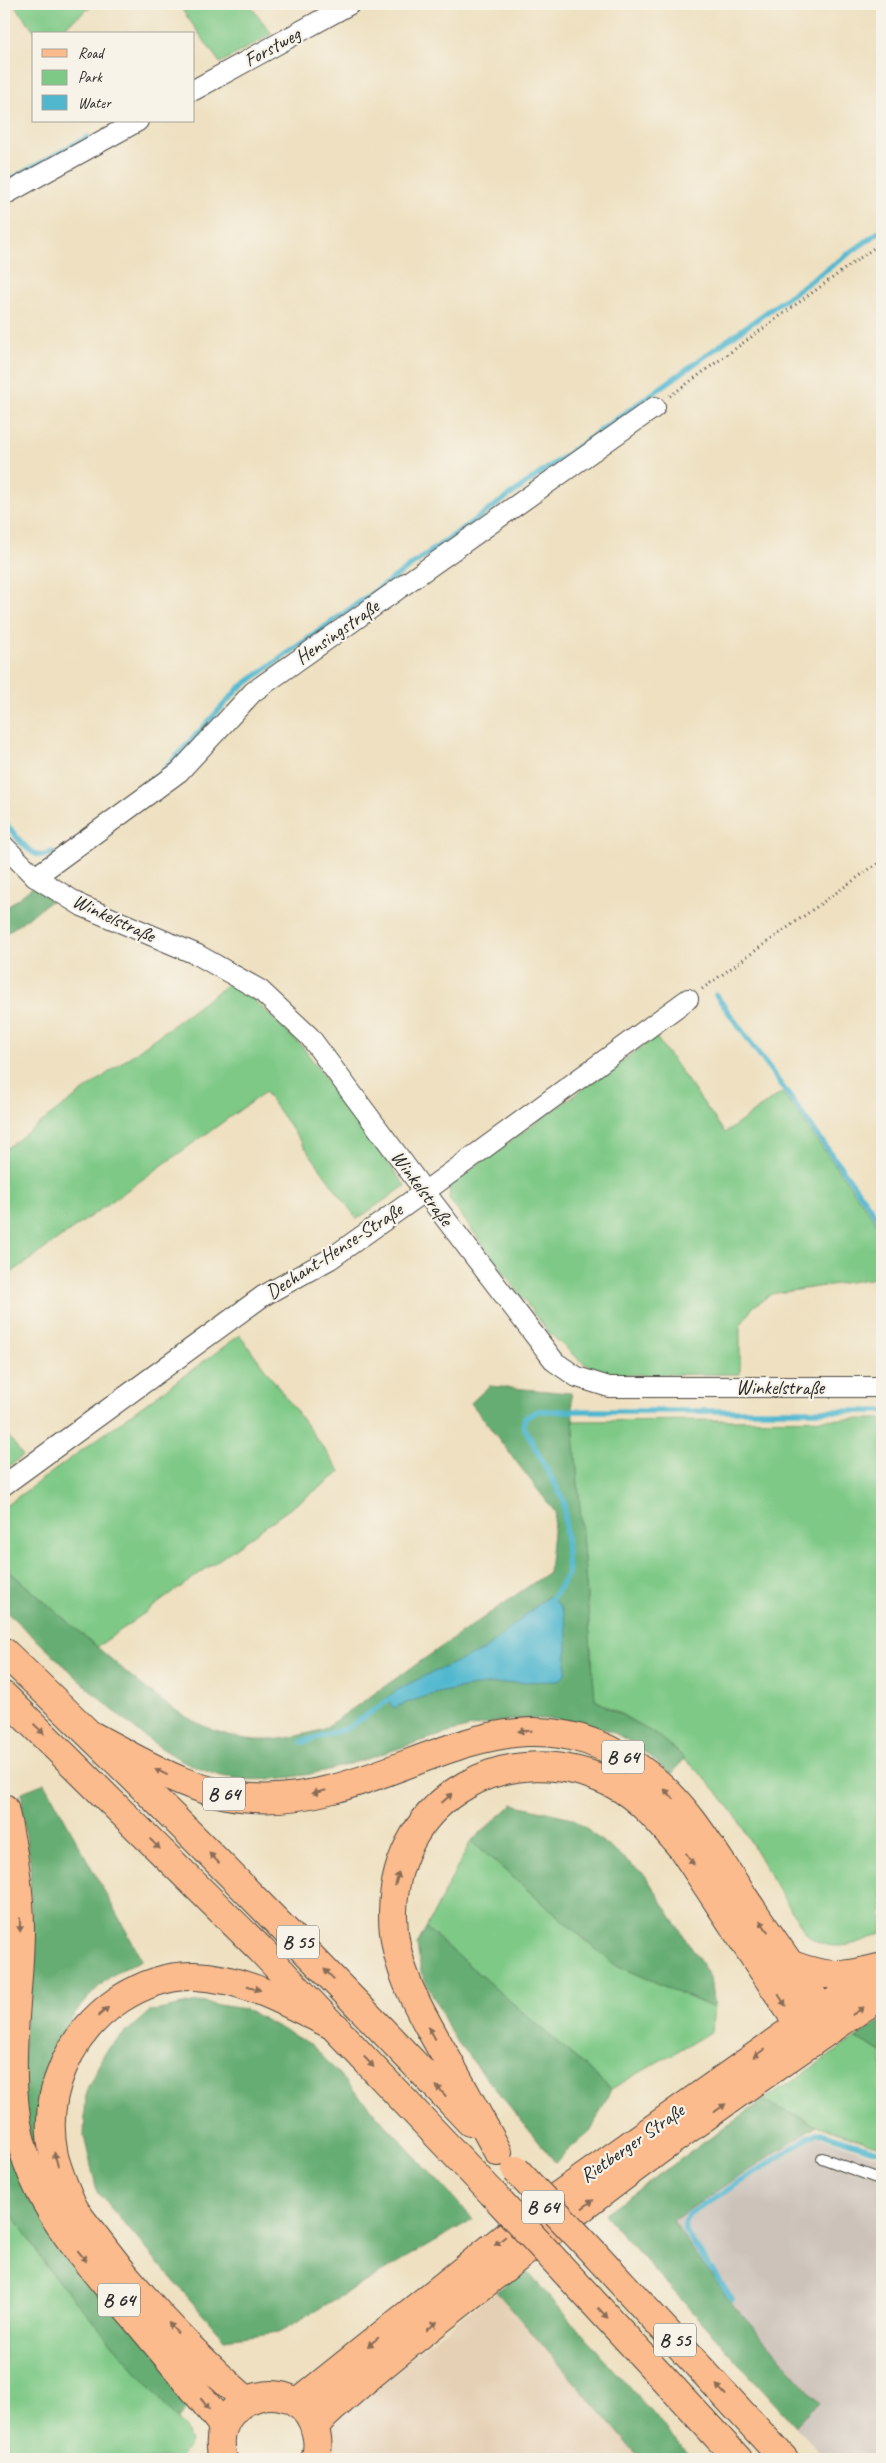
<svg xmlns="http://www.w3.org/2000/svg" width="886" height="2463" font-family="Caveat,sans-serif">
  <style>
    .built { fill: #e5d0b5 }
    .industrial { fill: #ccc2b9 }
    .green { fill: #7ec986; stroke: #547a58 }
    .forest { fill: #66ad73; stroke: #486c4f }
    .water { fill: #50b7cf; stroke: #3e717d }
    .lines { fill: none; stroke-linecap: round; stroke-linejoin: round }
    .stream { stroke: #50b7cf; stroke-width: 5.5 }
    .lane-casing { stroke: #484641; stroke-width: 12 }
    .street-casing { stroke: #484641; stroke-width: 22 }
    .primary-casing { stroke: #484641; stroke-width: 30 }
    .highway-casing { stroke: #484641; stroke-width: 30 }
    .path { stroke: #484641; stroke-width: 3; stroke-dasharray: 1 4; stroke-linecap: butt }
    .lane { stroke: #fff; stroke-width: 10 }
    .street { stroke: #fff; stroke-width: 20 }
    .primary { stroke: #fbbb8d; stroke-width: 28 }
    .highway { stroke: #fbbb8d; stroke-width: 28 }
    .highway-bridge-casing { stroke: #484641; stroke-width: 30; stroke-linecap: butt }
    .highway-bridge { stroke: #fbbb8d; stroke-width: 28 }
    .oneway { fill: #896c57 }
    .labels { text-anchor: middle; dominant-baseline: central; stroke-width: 4.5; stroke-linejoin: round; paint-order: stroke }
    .shield { fill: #f7f3e8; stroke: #686764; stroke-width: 1 }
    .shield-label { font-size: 19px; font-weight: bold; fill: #2b2b2b }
    .street-label { font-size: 20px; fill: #2b2b2b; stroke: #f7f3e8 }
  </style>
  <rect width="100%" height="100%" fill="#f7f3e8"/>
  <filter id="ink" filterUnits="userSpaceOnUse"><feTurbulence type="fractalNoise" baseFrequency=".02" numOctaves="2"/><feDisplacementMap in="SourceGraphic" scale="10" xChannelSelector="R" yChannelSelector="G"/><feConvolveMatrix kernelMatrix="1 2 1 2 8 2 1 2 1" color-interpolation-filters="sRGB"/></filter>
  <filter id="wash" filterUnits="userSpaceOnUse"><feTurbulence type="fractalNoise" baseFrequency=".0096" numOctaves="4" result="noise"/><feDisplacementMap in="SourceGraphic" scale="20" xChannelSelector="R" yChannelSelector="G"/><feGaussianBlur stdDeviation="1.12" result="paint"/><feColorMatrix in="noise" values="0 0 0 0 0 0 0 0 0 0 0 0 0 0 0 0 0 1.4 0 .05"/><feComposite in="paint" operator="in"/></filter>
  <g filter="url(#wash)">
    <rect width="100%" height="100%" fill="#eee0c0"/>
    <path class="built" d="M496,2291L641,2459H324L331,2430L350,2405Z"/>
    <path class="industrial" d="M807,2132L882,2158V2459H825L795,2426L819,2401L734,2306L672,2221Z"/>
    <g class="green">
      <path d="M13,4H95L55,34H37Z"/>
      <path d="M178,4H249L272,34L220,63Z"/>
      <path d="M228,984L251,997L301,1045L405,1186L357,1219L265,1092L4,1278V1150Z"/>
      <path d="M656,1037L725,1133L782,1092L882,1230V1277L771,1294L753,1307L740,1326V1374L610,1375L583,1363L548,1332L449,1199L450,1184Z"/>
      <path d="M240,1335L341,1472L97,1647L10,1572L4,1551V1507Z"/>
      <path d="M882,1419V1932C860,1944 830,1955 808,1935C803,1931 800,1924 797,1919C782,1897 769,1874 756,1851C747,1837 740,1821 730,1808C694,1760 648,1727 595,1700L573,1421Z"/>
      <path d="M4,1430L23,1456L4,1470Z"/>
      <path d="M471,1841L612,1963L714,2008L711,2032L611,2089L426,1928Z"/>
      <path d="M856,2038L882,2052V2148L817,2125L762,2101Z"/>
      <path d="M4,2199L48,2269L186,2429L190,2443L179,2459H4Z"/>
    </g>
    <g class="forest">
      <path d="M33,887L52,900L4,935V909Z"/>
      <path d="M489,1386L571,1393L595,1700L657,1735L685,1758L671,1775C655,1761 639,1746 620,1736C599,1724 575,1721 551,1719C465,1715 392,1757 310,1774C277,1780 238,1784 206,1771C158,1753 121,1718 84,1684C57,1659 31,1634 4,1610V1583L10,1572C39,1597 68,1622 97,1647C142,1685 186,1730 247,1739C273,1743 298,1736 322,1730L549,1572L555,1512L471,1403Z"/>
      <path d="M45,1783L142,1960C130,1966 115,1972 105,1981C59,2022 32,2081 41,2142L31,2145L21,2090L31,1930L30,1861L22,1812V1792Z"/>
      <path d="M513,1804L572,1818L645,1875L710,1977L714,2008L612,1963L471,1841Z"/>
      <path d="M4,1866L9,1926L4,2004Z"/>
      <path d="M426,1928L611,2089L592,2129L555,2162L454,2038L421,1972L417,1945Z"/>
      <path d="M198,2002L245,2009L312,2045L473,2219L279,2332L224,2339L97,2192L84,2136L86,2091L106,2050L149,2012Z"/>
      <path d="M882,2020V2052L856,2038Z"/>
      <path d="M762,2101L817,2125L672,2221L734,2306L819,2402L795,2426L604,2214Z"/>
      <path d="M4,2116L191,2405L178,2420L48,2269L5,2202Z"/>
      <path d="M525,2269L693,2459H641L496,2291Z"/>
    </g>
    <path class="water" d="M547,1597C574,1605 566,1651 566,1673L559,1681C504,1682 445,1685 394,1708L386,1699L400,1688L427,1675L484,1650Z"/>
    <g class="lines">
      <g class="stream">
        <path d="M4,183L88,137"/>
        <path d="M96,820L162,772L239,688L882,230"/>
        <path d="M4,821C15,834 34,866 52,852"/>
        <path d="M716,995L882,1224"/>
        <path d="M548,1605L568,1574L564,1501L523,1425L525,1418L538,1411H882"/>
        <path d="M302,1742L348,1728L393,1697"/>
        <path d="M732,2299L685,2231L684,2223L688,2215L816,2133H822L882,2153"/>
      </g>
    </g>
  </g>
  <g filter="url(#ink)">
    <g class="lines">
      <defs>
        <path id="lane" d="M822,2158L882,2180"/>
        <g id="street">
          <path d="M194,90L350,4"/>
          <path d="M4,195L138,121"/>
          <path d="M4,846L35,877L82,906L198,955L260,990L310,1037L425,1192L555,1362L577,1377L609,1387H882"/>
          <path d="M35,877L179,772L253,692L655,407"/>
          <path d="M4,1485L263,1296L330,1259L434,1185L688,999"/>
        </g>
        <g id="primary">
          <path d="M297,2403L541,2208L799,2025L882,1970"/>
          <path d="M315,2425C367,2375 426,2331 483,2285C611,2183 745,2085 882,1995"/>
          <path d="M223,2459C205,2392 303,2369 316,2433C318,2441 318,2451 315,2459"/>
        </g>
        <g id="highway">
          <path d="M4,1652C164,1804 318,1962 470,2122"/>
          <path d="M4,1696L260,1949L492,2193"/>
          <path d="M93,1736C144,1763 194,1795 252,1798C400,1807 509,1660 652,1778C690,1809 714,1853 741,1893C771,1938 803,1982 834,2027"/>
          <path d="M4,1808C13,1848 20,1887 20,1928C20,1988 8,2048 15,2109C24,2194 79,2253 132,2315C163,2352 194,2388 223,2426"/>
          <path d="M792,1965C830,1979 844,1977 882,1967"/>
          <path d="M498,2152C481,2121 464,2090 447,2059C421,2013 392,1967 393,1912C395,1796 511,1733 613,1784C641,1798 662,1825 682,1848L811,2043"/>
          <path d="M595,2254L784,2459"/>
          <path d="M570,2277L738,2459"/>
          <path d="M246,2400C192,2353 140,2297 97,2239C89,2228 76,2215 71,2202C65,2188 58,2171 54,2156C41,2094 69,2033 120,1999C142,1985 168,1975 195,1976C247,1978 290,2005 336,2027"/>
        </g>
      </defs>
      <use href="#lane" class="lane-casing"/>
      <use href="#street" class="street-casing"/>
      <use href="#primary" class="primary-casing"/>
      <use href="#highway" class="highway-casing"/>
      <g class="path">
        <path d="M670,396L882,242"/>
        <path d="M702,989L882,860"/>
      </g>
      <use href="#lane" class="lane"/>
      <use href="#street" class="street"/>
      <use href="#primary" class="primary"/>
      <use href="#highway" class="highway"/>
      <defs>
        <g id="highway-bridge">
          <path d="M516,2170L595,2254"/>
          <path d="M492,2193L570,2277"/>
        </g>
      </defs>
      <use href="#highway-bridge" class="highway-bridge-casing"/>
      <use href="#highway-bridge" class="highway-bridge"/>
    </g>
    <defs><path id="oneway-solid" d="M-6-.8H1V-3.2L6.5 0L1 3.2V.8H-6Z" transform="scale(1.25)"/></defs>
    <g class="oneway">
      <use href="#oneway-solid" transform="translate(39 1729) rotate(44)"/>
      <use href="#oneway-solid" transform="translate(525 1731) rotate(178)"/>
      <use href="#oneway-solid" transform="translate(161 1772) rotate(-153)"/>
      <use href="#oneway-solid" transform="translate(319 1792) rotate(167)"/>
      <use href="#oneway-solid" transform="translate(669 1794) rotate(-134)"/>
      <use href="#oneway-solid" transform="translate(447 1798) rotate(-42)"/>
      <use href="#oneway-solid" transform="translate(155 1844) rotate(45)"/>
      <use href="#oneway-solid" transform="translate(214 1858) rotate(-135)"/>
      <use href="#oneway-solid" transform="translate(690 1859) rotate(55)"/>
      <use href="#oneway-solid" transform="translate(397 1879) rotate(-75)"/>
      <use href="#oneway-solid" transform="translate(20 1925) rotate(89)"/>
      <use href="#oneway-solid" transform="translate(764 1926) rotate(-125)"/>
      <use href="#oneway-solid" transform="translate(329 1974) rotate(-134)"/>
      <use href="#oneway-solid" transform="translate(254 1988) rotate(19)"/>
      <use href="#oneway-solid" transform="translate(782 2000) rotate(57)"/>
      <use href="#oneway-solid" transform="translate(858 2011) rotate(-33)"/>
      <use href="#oneway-solid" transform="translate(103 2012) rotate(-41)"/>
      <use href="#oneway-solid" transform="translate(432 2033) rotate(-119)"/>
      <use href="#oneway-solid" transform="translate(759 2053) rotate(145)"/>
      <use href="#oneway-solid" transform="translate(369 2062) rotate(47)"/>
      <use href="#oneway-solid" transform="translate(441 2091) rotate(-133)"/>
      <use href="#oneway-solid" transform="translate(720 2108) rotate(-36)"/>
      <use href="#oneway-solid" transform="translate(56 2159) rotate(-105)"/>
      <use href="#oneway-solid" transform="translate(588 2204) rotate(-36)"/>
      <use href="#oneway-solid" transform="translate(500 2241) rotate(141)"/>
      <use href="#oneway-solid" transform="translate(82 2256) rotate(52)"/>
      <use href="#oneway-solid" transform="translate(603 2313) rotate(47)"/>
      <use href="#oneway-solid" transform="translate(432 2326) rotate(-39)"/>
      <use href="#oneway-solid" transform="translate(173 2328) rotate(-131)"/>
      <use href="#oneway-solid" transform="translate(373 2342) rotate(141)"/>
      <use href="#oneway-solid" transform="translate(721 2390) rotate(-133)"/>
      <use href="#oneway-solid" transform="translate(205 2404) rotate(52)"/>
    </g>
  </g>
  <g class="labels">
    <g class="shield">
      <rect x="602" y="1740.5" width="42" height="33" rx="4"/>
      <rect x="203" y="1777.5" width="42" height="33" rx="4"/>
      <rect x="277" y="1925.5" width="42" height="33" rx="4"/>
      <rect x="522" y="2190.5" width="42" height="33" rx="4"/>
      <rect x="98" y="2283.5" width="42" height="33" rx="4"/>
      <rect x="654" y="2323.5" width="42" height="33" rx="4"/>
    </g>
    <g class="shield-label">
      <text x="623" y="1757">B 64</text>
      <text x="224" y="1794">B 64</text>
      <text x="298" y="1942">B 55</text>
      <text x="543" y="2207">B 64</text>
      <text x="119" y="2300">B 64</text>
      <text x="675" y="2340">B 55</text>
    </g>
    <g class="street-label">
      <text transform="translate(272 47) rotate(-29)">Forstweg</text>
      <text transform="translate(337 632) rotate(-35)">Hensingstraße</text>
      <text transform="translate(114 918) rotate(25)">Winkelstraße</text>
      <text transform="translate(422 1188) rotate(53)">Winkelstraße</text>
      <text transform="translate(334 1251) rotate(-33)">Dechant-Hense-Straße</text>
      <text x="780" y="1387">Winkelstraße</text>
      <text transform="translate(632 2143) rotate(-35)">Rietberger Straße</text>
    </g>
  </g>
  <rect width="886" height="2463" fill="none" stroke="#f7f3e8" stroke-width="20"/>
  <rect x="32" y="32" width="162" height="90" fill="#f7f3e8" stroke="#a5a39c"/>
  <rect x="42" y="49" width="25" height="8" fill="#fbbb8d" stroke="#a5a39c"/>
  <text x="78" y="58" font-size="15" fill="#2b2b2b">Road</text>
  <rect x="42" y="70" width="25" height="15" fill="#7ec986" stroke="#a5a39c"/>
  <text x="78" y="82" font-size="15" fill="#2b2b2b">Park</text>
  <rect x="42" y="95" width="25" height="15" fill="#50b7cf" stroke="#a5a39c"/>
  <text x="78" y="108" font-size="15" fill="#2b2b2b">Water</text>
</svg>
